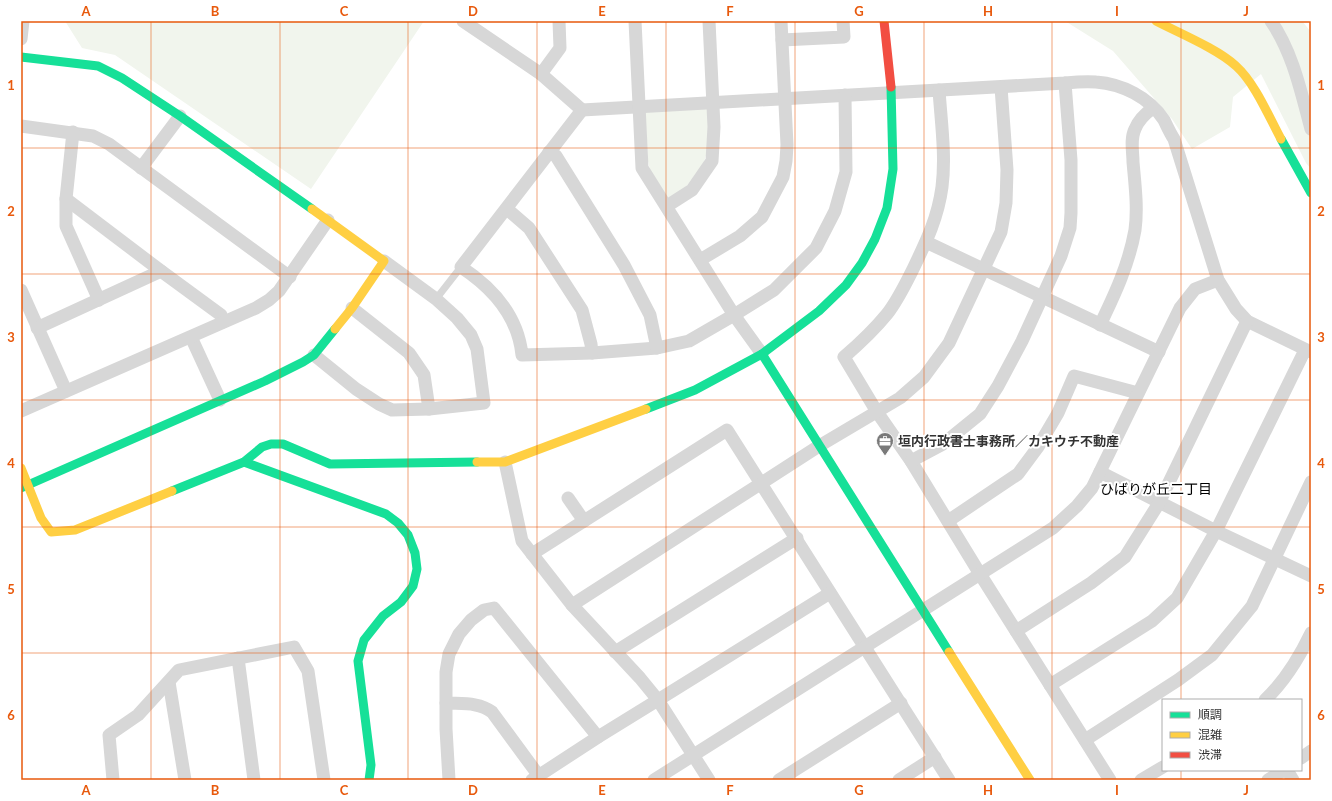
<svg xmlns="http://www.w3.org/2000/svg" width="1332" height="801" font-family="Lato,'Noto Sans JP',sans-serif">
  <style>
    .green { fill: #f1f5ed }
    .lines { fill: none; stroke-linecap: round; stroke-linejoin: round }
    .lane { stroke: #d7d7d7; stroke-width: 7 }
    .street { stroke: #d7d7d7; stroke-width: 13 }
    .fast { stroke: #16e098; stroke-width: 9 }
    .slow { stroke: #ffcf43; stroke-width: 9 }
    .jam { stroke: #f24e42; stroke-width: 9 }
    .grid { fill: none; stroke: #e8590c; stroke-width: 1; stroke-opacity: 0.55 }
    .labels { text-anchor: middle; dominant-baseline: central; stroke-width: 4; stroke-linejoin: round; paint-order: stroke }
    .poi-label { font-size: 13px; font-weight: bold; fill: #333; stroke: #fff; text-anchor: start }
    .neighbourhood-label { font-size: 14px; fill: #000; stroke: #fff }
    .neatline { fill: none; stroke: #e8590c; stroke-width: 1.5 }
    .grid-label { font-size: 13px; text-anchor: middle; font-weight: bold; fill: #e8590c }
  </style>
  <rect width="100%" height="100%" fill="#fff"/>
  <g class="green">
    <path d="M65,21H424L311,189L115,55L82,48Z"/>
    <path d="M1065,21H1302L1311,32V169L1306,163L1261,74L1233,97L1230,127L1192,149L1172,119L1113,51Z"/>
    <path d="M707,107L709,110C708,155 711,169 672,198L666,197L650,170L648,161L645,110Z"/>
  </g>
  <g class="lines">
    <path class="lane" d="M436,299L461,267"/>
    <g class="street">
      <path d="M463,21L541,74L582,110L1065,83C1075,82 1086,81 1096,82C1122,84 1149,97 1164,120C1167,126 1170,133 1174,139L1218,280L1236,309L1247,321L1311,352"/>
      <path d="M635,21L642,168L734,315L762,354"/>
      <path d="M1271,21C1293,53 1301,92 1311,129"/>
      <path d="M21,39L23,21"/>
      <path d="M782,40L844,37L843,21"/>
      <path d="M541,74L560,48L559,21"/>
      <path d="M939,90C941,121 946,156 942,187C938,217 927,240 914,267C906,283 898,300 887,314C874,330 859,344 844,357L877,412L911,461L980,574L1110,780"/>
      <path d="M582,110L461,267C493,288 518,316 522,355L592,353L657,348L689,341L734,315L774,290L816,248L835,211L846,172L845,95"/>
      <path d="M21,126L93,136L109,144L290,277"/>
      <path d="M73,132L66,199L161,271L221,315L223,322"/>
      <path d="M549,152L556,156L624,265L650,315L657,348"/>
      <path d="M141,168L180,116"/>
      <path d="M66,199V226L99,300"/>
      <path d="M667,206L692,190L712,161L714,127L709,21"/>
      <path d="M507,209L529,228L582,310L591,344L592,353"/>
      <path d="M926,242L1159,352"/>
      <path d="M700,260L740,236L762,217L783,177L786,161L787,145L781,21"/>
      <path d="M21,290L66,391"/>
      <path d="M352,308L409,353L424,375L429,409"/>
      <path d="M1100,325C1115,294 1129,264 1135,230C1138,208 1135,185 1133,162C1133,152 1130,139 1135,129C1138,121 1146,113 1153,108"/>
      <path d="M37,328L161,271"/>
      <path d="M191,337L220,400"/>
      <path d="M314,355L356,389L379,404L392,410L429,409L484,403L477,349L471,335L457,318L436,299L384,261"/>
      <path d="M21,411L256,308L269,300L279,291L328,220"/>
      <path d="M911,461L943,444L980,414L998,386L1022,341L1061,256L1070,228L1071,213V160L1065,83"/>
      <path d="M505,462L522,541L572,605L640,678L658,700L709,780"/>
      <path d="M1100,472L1216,531L1311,576"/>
      <path d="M568,498L584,521"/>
      <path d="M948,521L1018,474L1038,447L1058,413L1074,376L1138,393"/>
      <path d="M532,554L727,430L949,780"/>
      <path d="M572,605L819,446L900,398L924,377L949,343L1001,232L1006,203L1007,170L1001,87"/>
      <path d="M1016,631L1091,583L1125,557L1159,503L1247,321"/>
      <path d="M615,652L797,538"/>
      <path d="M238,658L254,780"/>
      <path d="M169,682L185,780"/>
      <path d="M1050,685L1152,621L1177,598L1216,531L1305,350"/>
      <path d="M1265,700C1285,681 1299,658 1311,633"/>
      <path d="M446,703C462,704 479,702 492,712L539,776"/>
      <path d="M1085,740L1178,680L1212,655L1252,606L1311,482"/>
      <path d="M1301,758L1311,751"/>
      <path d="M1287,770L1293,780"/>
      <path d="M113,780L109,735L138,715L179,670L294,647L308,671L324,780"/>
      <path d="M449,780L446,729V672L449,654L459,634L471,620L484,610L494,608L598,737"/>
      <path d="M532,780L598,737L658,700L830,593"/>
      <path d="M654,780L1053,528L1077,506L1092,488L1180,308L1195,289L1218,280"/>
      <path d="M779,780L901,703"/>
      <path d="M899,780L935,757"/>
      <path d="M1141,780L1163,767"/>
      <path d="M1268,780L1284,770"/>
    </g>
    <g class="fast">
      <path d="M21,57L98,66L122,78L180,116L312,209"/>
      <path d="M1281,139L1311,193"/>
      <path d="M762,354L949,652"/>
      <path d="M646,409L695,390L762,354L819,311L846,285L862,263L875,239L887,208L893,169L891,87"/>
      <path d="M244,462L386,514L398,523L408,535L415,553L417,569L413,586L401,602L383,616L364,640L358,661L371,765L369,780"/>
      <path d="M21,488L265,381L303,362L314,355L335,329"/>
      <path d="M172,491L244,462L262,447L271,444H283L330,464L477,462"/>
    </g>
    <g class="slow">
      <path d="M1156,21C1179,33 1218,49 1236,66C1255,83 1269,117 1281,139"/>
      <path d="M312,209L384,261L352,308L335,329"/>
      <path d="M477,462H505L646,409"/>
      <path d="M21,468L41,518L51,532L75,530L172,491"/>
      <path d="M949,652L1030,780"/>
    </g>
    <path class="jam" d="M884,21L891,87"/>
  </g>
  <path class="grid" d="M151,21V780M280,21V780M408,21V780M537,21V780M666,21V780M795,21V780M924,21V780M1052,21V780M1181,21V700M21,148H1311M21,274H1311M21,400H1311M21,527H1311M21,653H1311M1181,770V780"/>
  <defs>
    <symbol id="office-pin" viewBox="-11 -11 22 30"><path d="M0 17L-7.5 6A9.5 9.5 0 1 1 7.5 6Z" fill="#7a7a7a" stroke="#fff"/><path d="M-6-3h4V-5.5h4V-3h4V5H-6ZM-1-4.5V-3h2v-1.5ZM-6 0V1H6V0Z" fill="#fff"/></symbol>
  </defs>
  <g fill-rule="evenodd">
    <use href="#office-pin" x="875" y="431" width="20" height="27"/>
  </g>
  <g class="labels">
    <g class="poi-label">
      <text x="898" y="441">垣内行政書士事務所／カキウチ不動産</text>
    </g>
    <g class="neighbourhood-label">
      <text x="1156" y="488">ひばりが丘二丁目</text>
    </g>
  </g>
  <rect width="1332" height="801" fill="none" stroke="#ffffff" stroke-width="44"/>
  <rect x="1162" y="699" width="140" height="72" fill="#ffffff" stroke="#adadad"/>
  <rect x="1170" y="712" width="20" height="6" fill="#16e098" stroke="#adadad"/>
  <text x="1198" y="719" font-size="12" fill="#333333">順調</text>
  <rect x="1170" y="732" width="20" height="6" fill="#ffcf43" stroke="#adadad"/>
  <text x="1198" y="739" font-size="12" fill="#333333">混雑</text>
  <rect x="1170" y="752" width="20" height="6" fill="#f24e42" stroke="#adadad"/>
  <text x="1198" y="759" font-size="12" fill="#333333">渋滞</text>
  <rect x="22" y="22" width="1288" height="757" class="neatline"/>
  <g class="grid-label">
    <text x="86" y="16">A</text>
    <text x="215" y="16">B</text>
    <text x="344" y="16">C</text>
    <text x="473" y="16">D</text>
    <text x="602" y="16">E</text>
    <text x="730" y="16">F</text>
    <text x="859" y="16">G</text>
    <text x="988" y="16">H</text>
    <text x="1117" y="16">I</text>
    <text x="1246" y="16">J</text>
    <text x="11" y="90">1</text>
    <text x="1321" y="90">1</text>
    <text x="11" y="216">2</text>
    <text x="1321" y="216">2</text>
    <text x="11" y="342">3</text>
    <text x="1321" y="342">3</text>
    <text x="11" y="468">4</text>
    <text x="1321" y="468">4</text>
    <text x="11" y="594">5</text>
    <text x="1321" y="594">5</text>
    <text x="11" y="720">6</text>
    <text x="1321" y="720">6</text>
    <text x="86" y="795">A</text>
    <text x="215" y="795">B</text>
    <text x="344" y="795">C</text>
    <text x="473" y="795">D</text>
    <text x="602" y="795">E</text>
    <text x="730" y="795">F</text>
    <text x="859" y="795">G</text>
    <text x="988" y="795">H</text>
    <text x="1117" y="795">I</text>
    <text x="1246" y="795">J</text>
  </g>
</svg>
